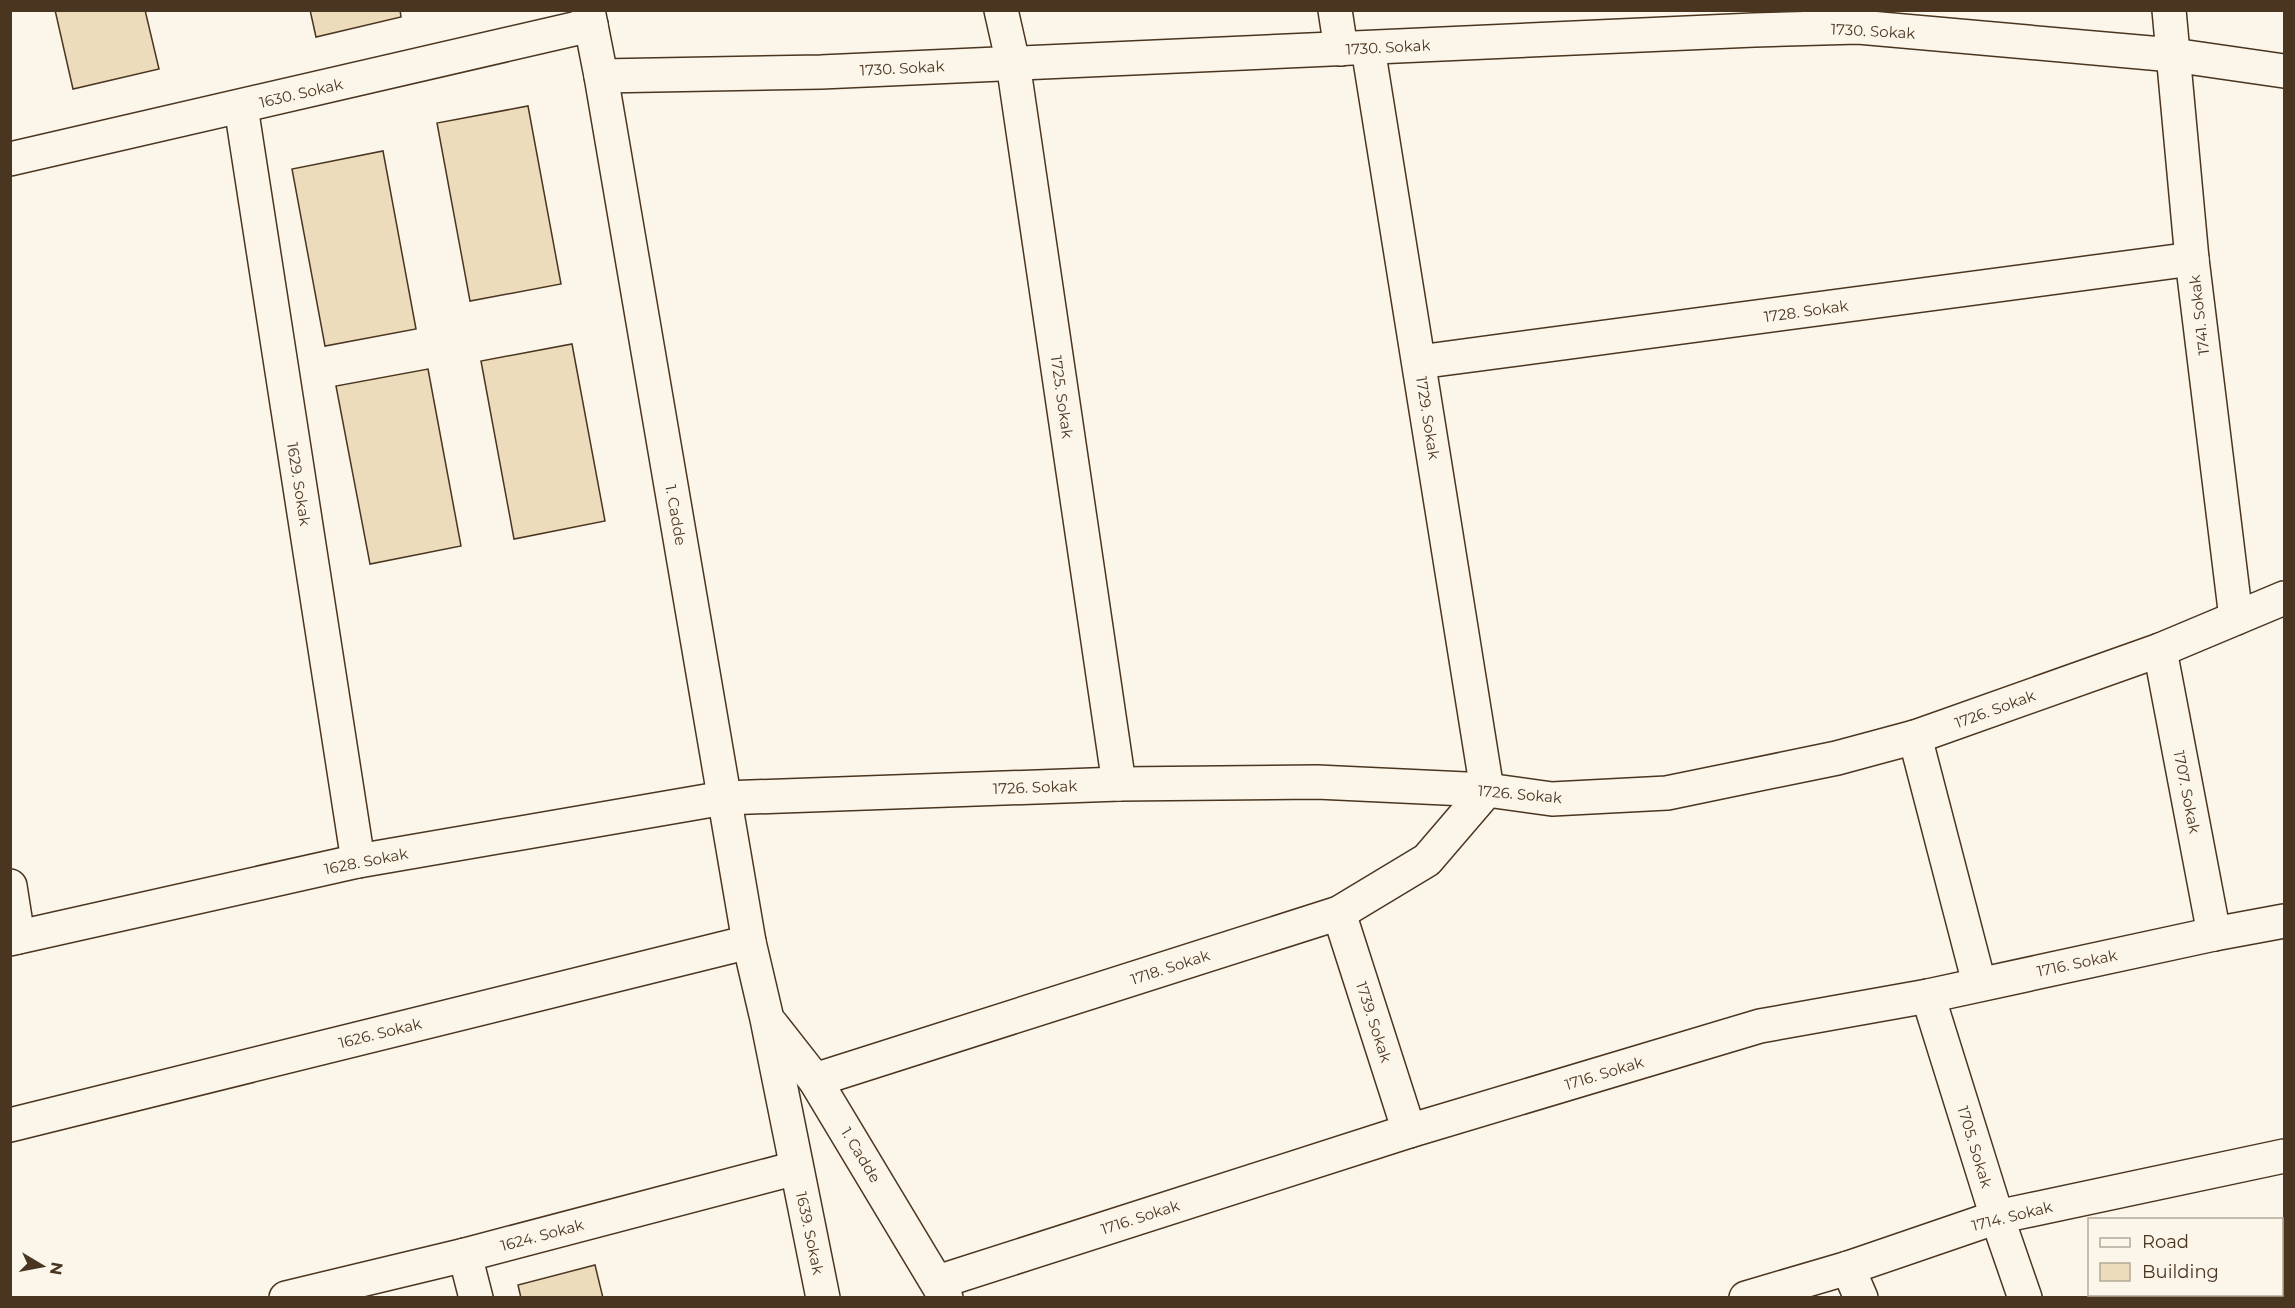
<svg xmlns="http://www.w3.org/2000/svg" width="2295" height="1308" font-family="Montserrat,sans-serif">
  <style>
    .building { fill: #ecdcbc; stroke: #4a3520; stroke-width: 1.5 }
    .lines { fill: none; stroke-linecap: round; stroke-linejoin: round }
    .minor-casing { stroke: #4a3520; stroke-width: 36 }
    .minor { stroke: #fbf6e9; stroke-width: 33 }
    .labels { text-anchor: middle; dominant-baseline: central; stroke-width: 4.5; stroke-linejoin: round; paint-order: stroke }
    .street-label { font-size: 15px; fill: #4a3520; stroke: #fbf6e9 }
  </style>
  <rect width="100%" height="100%" fill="#fbf6e9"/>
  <g class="building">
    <path d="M55,10H145L159,69L73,89Z"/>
    <path d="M310,10H400L401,17L316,37Z"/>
    <path d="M528,106L561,284L470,301L437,123Z"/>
    <path d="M383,151L416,329L325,346L292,169Z"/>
    <path d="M572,344L605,521L514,539L481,361Z"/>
    <path d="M428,369L461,546L370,564L336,386Z"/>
    <path d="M595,1265L603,1298H521L518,1285Z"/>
  </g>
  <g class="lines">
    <defs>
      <g id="minor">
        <path d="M588,10L601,76L749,942L767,1019L823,1298"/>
        <path d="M1001,10L1013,63L1119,784"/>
        <path d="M1335,10L1341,49"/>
        <path d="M2169,10L2192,259L2236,618"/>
        <path d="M601,76L821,72L1754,30L1858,27L2173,55L2284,71"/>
        <path d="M241,107L358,861"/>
        <path d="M10,159L591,25"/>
        <path d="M1419,362L2192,259"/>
        <path d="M2160,650L2214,934"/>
        <path d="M1915,737L1979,983"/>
        <path d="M10,886L18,937"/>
        <path d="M1339,913L1409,1131"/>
        <path d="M10,939L358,861L724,798L1119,784L1317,782L1487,790L1552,799L1667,793L1837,758L1915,737L2160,650L2284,598"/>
        <path d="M1928,996L1997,1217L2025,1298"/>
        <path d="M771,1024L815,1080L946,1298"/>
        <path d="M815,1080L1339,913L1427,860L1487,790L1368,48"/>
        <path d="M10,1125L749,942"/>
        <path d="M465,1255L476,1298"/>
        <path d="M1848,1268L1861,1298"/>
        <path d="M938,1282L1409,1131L1760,1026L1928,996L2214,934L2284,921"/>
        <path d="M286,1298L465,1255L796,1168"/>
        <path d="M1746,1298L1848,1268L1997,1217L2284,1156"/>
      </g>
    </defs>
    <use href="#minor" class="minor-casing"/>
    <use href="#minor" class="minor"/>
  </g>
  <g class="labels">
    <g class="street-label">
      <text transform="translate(1873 31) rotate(3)">1730. Sokak</text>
      <text transform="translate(1388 47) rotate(-3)">1730. Sokak</text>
      <text transform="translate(902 68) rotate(-3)">1730. Sokak</text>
      <text transform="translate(301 93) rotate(-13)">1630. Sokak</text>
      <text transform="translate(1806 311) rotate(-8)">1728. Sokak</text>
      <text transform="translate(2199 315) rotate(-97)">1741. Sokak</text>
      <text transform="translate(1062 397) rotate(82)">1725. Sokak</text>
      <text transform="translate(1428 418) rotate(81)">1729. Sokak</text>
      <text transform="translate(299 484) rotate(81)">1629. Sokak</text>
      <text transform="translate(676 515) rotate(80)">1. Cadde</text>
      <text transform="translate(1995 709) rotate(-20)">1726. Sokak</text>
      <text transform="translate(1035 787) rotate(-2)">1726. Sokak</text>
      <text transform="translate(2187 792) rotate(79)">1707. Sokak</text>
      <text transform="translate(1520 794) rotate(5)">1726. Sokak</text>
      <text transform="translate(366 861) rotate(-11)">1628. Sokak</text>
      <text transform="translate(2077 963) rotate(-12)">1716. Sokak</text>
      <text transform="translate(1170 967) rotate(-18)">1718. Sokak</text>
      <text transform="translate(1374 1022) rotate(72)">1739. Sokak</text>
      <text transform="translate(380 1033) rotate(-14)">1626. Sokak</text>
      <text transform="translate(1604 1073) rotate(-17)">1716. Sokak</text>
      <text transform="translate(1975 1147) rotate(73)">1705. Sokak</text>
      <text transform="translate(861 1155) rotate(59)">1. Cadde</text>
      <text transform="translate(2012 1216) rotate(-14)">1714. Sokak</text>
      <text transform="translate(1140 1217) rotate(-18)">1716. Sokak</text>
      <text transform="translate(810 1233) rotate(78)">1639. Sokak</text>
      <text transform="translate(542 1235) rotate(-15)">1624. Sokak</text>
    </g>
  </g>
  <rect width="2295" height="1308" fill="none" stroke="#4a3520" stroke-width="24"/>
  <rect x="2088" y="1218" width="195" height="78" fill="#fbf6e9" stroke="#b4a999" stroke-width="1.5"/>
  <rect x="2100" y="1238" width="30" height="9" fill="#fbf6e9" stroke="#b4a999" stroke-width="1.5"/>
  <text x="2142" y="1248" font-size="18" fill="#4a3520">Road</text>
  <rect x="2100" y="1263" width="30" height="18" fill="#ecdcbc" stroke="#b4a999" stroke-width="1.5"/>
  <text x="2142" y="1278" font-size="18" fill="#4a3520">Building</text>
  <g transform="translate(42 1266) rotate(100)" stroke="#fbf6e9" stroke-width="4.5" paint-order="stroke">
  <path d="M0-4.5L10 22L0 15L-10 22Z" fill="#4a3520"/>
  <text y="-9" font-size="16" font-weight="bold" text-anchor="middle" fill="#4a3520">N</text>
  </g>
</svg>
